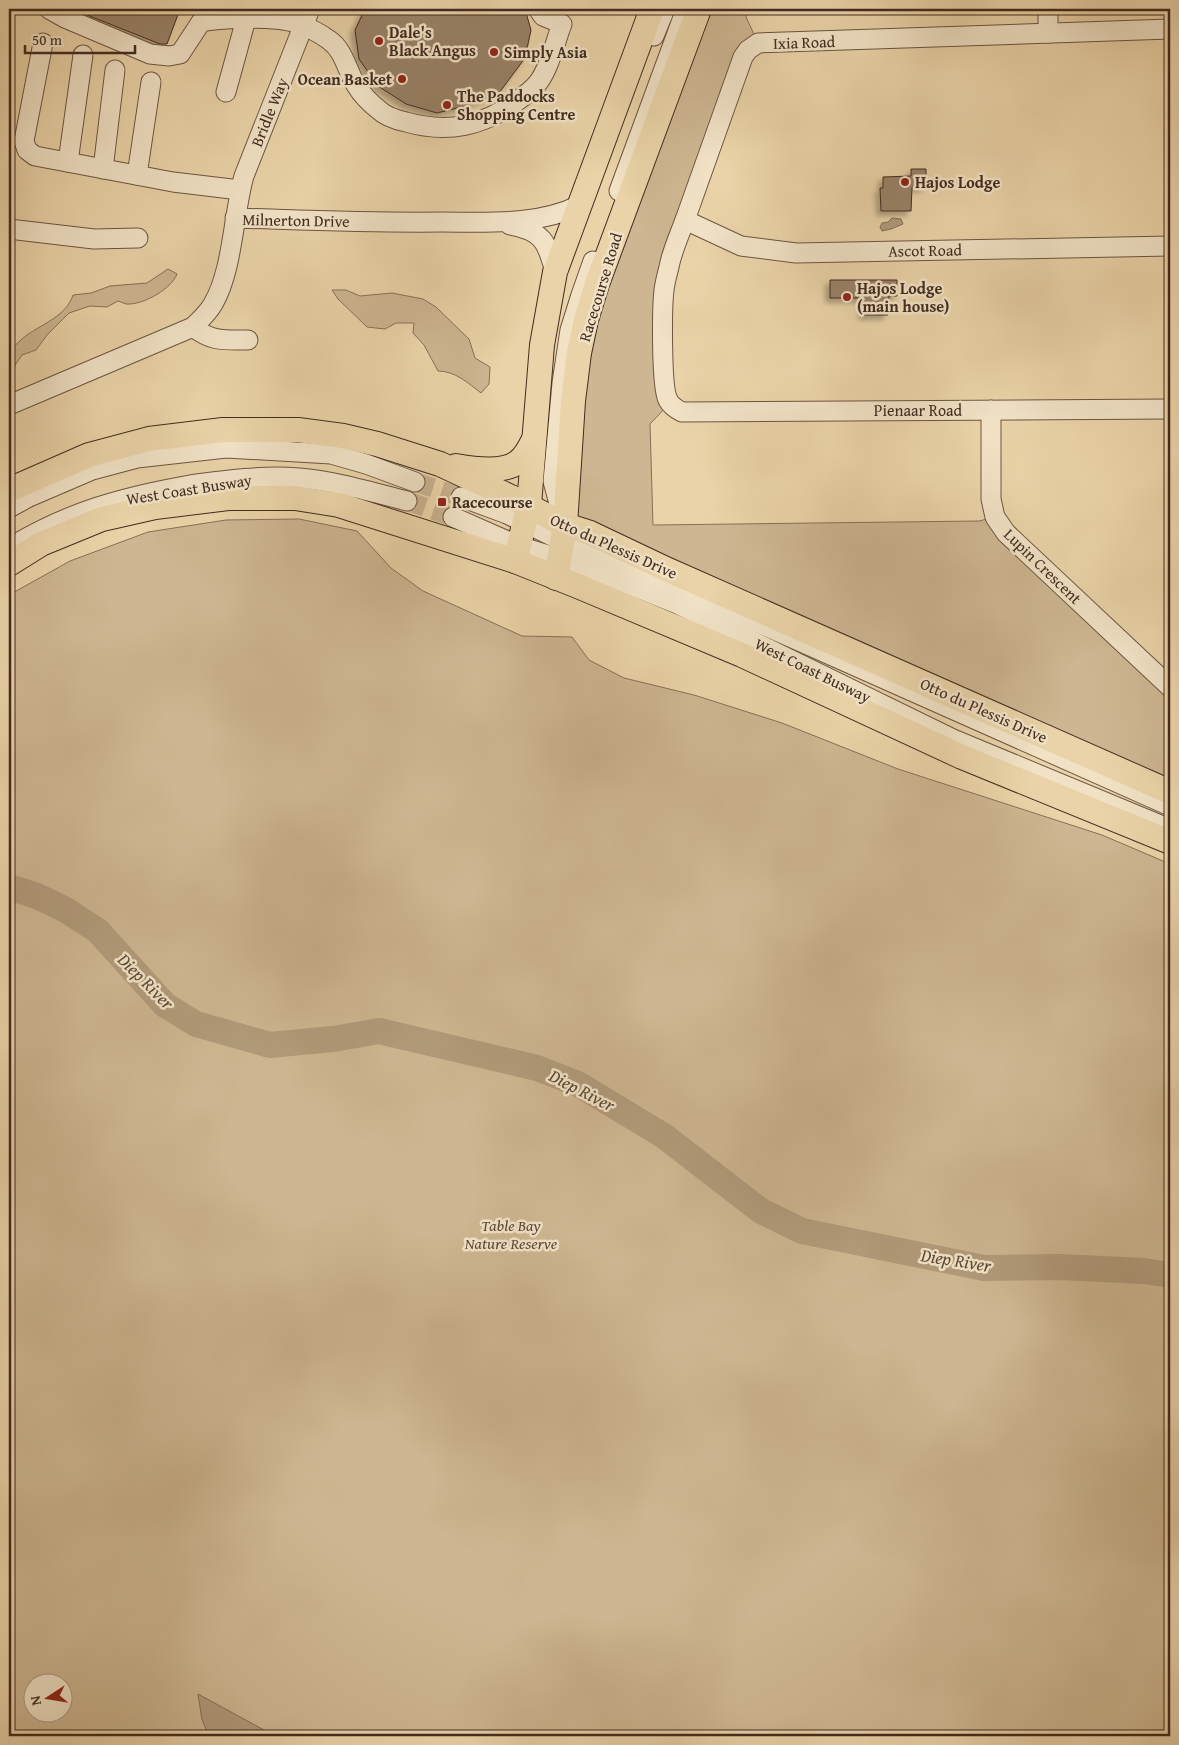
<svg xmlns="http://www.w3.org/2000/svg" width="1179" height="1745" font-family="'Gentium Book Plus',serif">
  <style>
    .green { fill: #cdb691; stroke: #887058; fill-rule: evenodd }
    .water { fill: #b19a7a; stroke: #856e56 }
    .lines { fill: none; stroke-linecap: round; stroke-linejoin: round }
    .river { stroke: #b19a7a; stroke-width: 26 }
    .building { fill: #998267; stroke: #422b20; filter: url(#shadow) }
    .minor-tunnel { stroke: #c8b18d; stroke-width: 19; stroke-dasharray: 19 9; stroke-linecap: butt }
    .minor-casing { stroke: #6c5542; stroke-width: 21 }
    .major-casing { stroke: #422b20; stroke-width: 26 }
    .minor { stroke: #f1e2c6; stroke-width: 19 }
    .major { stroke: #ead3a8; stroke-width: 24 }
    .poi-dot { fill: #8f2418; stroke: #f1e2c6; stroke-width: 2 }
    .labels { text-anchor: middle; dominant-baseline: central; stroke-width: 5; stroke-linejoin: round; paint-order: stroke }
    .poi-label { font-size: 16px; font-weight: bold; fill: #422b20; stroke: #f1e2c6; text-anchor: start }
    .street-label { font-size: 16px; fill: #422b20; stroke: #f1e2c6 }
    .park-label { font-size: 16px; font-style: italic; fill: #5e4737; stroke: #f1e2c6 }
    .water-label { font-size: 18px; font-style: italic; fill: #5e4736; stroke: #f1e2c6 }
  </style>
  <defs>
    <filter id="shadow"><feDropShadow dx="-4.5" dy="4.5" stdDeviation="2.5" flood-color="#0004"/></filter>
  </defs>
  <rect width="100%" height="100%" fill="#ead3a8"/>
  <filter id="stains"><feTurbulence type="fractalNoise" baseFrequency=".004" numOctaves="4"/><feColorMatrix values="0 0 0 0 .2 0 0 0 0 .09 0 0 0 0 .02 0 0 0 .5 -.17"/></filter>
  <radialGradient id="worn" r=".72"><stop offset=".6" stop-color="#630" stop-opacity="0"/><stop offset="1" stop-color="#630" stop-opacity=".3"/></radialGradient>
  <g class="green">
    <path d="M699,9H749L746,17L758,43L669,265L670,403L650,424L653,525L979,521L995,517L1170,687V792L565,525L579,353Z"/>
    <path d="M168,269L177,274C171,289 146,303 130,304C126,305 122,302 118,301L107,307L90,306L69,313L47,335L36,350L22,355L9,374V351C15,346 20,340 27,335C44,323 66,316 73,295L91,293L110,286L147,283Z"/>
    <path d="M332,290H346L360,296L392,293L423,299L436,307L469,339L475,358L490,367L489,384L481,393C468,383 455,371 438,371L424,345L413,333L414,323H396L385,329L367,327L338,299Z"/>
    <path d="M299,519L357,531L391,568L423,591L522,636L572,637L589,660L624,678L694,695L782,723L898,769L1102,835L1170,864V1736H9V595L70,561L148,532L226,520ZM32,1682H62V1712H32Z"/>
  </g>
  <g class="water">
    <path d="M892,218L901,219L903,224L891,229L882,231L880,227L882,223L888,222Z"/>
    <path d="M198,1694L275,1736H209L202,1720Z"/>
  </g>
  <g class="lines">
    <path class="river" d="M9,887L37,896L66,910L98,931L165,1005L196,1024L270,1045L333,1039L379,1031L537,1068L578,1084L664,1136L761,1211L802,1231L984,1268L1060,1267L1144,1271L1170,1275"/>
  </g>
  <g class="building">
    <path d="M72,9H180L167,44H160Z"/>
    <path d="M365,9H525L531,30L525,58L499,93L465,106L437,113L406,104L378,86L359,59L355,30Z"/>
    <path d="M911,169H926V187H912L911,211H881L880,188H883V177L911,176Z"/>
    <path d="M830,280H897V296H889L888,315H863V298H830Z"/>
  </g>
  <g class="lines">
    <g class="minor-tunnel">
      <path d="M415,482L461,497"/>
      <path d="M407,501L453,517"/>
    </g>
    <defs>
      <g id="minor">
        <path d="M49,9L65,18L150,54L169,56L180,54L201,22C223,18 275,16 296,23C307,27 320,33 329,40C344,50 347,71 356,85C362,95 370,103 379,110C386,117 397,120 406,122C448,134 483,126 517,101C524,96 532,90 537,84C549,70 555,42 562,24L543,16L538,9"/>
        <path d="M1170,29L758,43L748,50L743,57L685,220C679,236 672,251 669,267C667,275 665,282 664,290C662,307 661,387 668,400C671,406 676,409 682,412L1170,409"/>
        <path d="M1048,33V9"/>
        <path d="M654,36L665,9"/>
        <path d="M43,43L24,141L27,150L35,156L173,182L240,190"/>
        <path d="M226,92L246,19"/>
        <path d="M68,162L83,55"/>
        <path d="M103,169L115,70"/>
        <path d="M137,175L151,82"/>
        <path d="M619,191L686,9"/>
        <path d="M235,218C304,220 372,223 441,222C488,222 537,226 580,205"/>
        <path d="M685,220L741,246L796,253L1170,246"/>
        <path d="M510,225C543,231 547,242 555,272"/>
        <path d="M9,229L94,239L138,238"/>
        <path d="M193,327C212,342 224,340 248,340"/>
        <path d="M9,405L193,327C200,320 208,313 213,304C233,270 233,215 244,176L310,9"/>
        <path d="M991,410V499L995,517L1006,533L1170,687"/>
        <path d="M461,497L507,514L562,541L583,548L772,629L1170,806"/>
        <path d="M9,508L29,497L92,470L137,458L226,448L331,454L366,464L415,482"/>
        <path d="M562,515L553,481L562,383L570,330L581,295L593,261"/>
        <path d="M453,517L519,546L577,564L677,604L953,739L1170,829"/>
        <path d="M9,548C68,512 122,497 190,485C226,480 263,475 299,478C336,481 371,492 407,501"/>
      </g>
      <g id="major">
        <path d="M456,466C473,469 504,473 518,462C526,456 530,447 534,439"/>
        <path d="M9,490L89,455L149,439L223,430H298L343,436L377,444L440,464L513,498L565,525L590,533L668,570L1170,792"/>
        <path d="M515,561L529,505L542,345L555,272L652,9"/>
        <path d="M9,564L41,544L102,519L155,507L228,498H295L339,505L515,561L580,587L742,655L962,757L1170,842"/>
        <path d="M556,578L565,525L573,401L579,353L586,320L597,284L699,9"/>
      </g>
    </defs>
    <use href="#minor" class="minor-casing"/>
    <use href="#major" class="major-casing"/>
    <use href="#minor" class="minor"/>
    <use href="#major" class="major"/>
  </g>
  <g class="poi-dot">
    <circle cx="379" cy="41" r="5"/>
    <circle cx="494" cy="52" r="5"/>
    <circle cx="402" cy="79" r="5"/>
    <circle cx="447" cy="105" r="5"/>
    <circle cx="905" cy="182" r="5"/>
    <circle cx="847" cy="297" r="5"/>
    <rect x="437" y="497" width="10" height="10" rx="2.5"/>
  </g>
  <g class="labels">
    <g class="poi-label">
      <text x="389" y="32">Dale's<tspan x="389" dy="18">Black Angus</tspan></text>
      <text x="504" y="52">Simply Asia</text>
      <text x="392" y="79" text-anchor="end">Ocean Basket</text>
      <text x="457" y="96">The Paddocks<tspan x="457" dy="18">Shopping Centre</tspan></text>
      <text x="915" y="182">Hajos Lodge</text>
      <text x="857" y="288">Hajos Lodge<tspan x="857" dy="18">(main house)</tspan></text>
      <text x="452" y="502">Racecourse</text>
    </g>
    <g class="street-label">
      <text transform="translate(804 42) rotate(-2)">Ixia Road</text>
      <text transform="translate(269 112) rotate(-68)">Bridle Way</text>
      <text transform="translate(296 220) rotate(1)">Milnerton Drive</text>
      <text transform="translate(925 250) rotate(-1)">Ascot Road</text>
      <text transform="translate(600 287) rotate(-73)">Racecourse Road</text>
      <text x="918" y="410">Pienaar Road</text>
      <text transform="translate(189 489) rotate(-9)">West Coast Busway</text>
      <text transform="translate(614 546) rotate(24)">Otto du Plessis Drive</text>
      <text transform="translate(1043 566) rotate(44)">Lupin Crescent</text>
      <text transform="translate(813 670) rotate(26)">West Coast Busway</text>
      <text transform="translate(984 710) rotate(24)">Otto du Plessis Drive</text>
    </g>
    <g class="park-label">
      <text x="511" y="1225">Table Bay<tspan x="511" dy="18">Nature Reserve</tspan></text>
    </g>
    <g class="water-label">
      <text transform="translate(146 981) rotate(45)">Diep River</text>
      <text transform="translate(582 1090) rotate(27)">Diep River</text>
      <text transform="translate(956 1260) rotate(9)">Diep River</text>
    </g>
  </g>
  <rect width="1179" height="1745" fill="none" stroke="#ead3a8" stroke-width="30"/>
  <rect x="10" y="10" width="1159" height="1725" fill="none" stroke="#422b20" stroke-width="2.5"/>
  <rect x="15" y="15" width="1149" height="1715" fill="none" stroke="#422b20"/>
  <g transform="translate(48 1698) rotate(258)"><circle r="24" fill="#f1e2c6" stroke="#ab9984"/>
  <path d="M0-4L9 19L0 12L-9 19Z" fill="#8f2418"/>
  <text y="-8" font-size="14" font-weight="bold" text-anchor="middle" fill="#422b20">N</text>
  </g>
  <path d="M25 45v8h110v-8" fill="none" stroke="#422b20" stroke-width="2.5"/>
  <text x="32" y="45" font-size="15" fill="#422b20" stroke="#f1e2c6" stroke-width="4" paint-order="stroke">50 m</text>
  <rect width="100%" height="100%" filter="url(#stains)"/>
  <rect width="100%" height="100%" fill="url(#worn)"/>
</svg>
